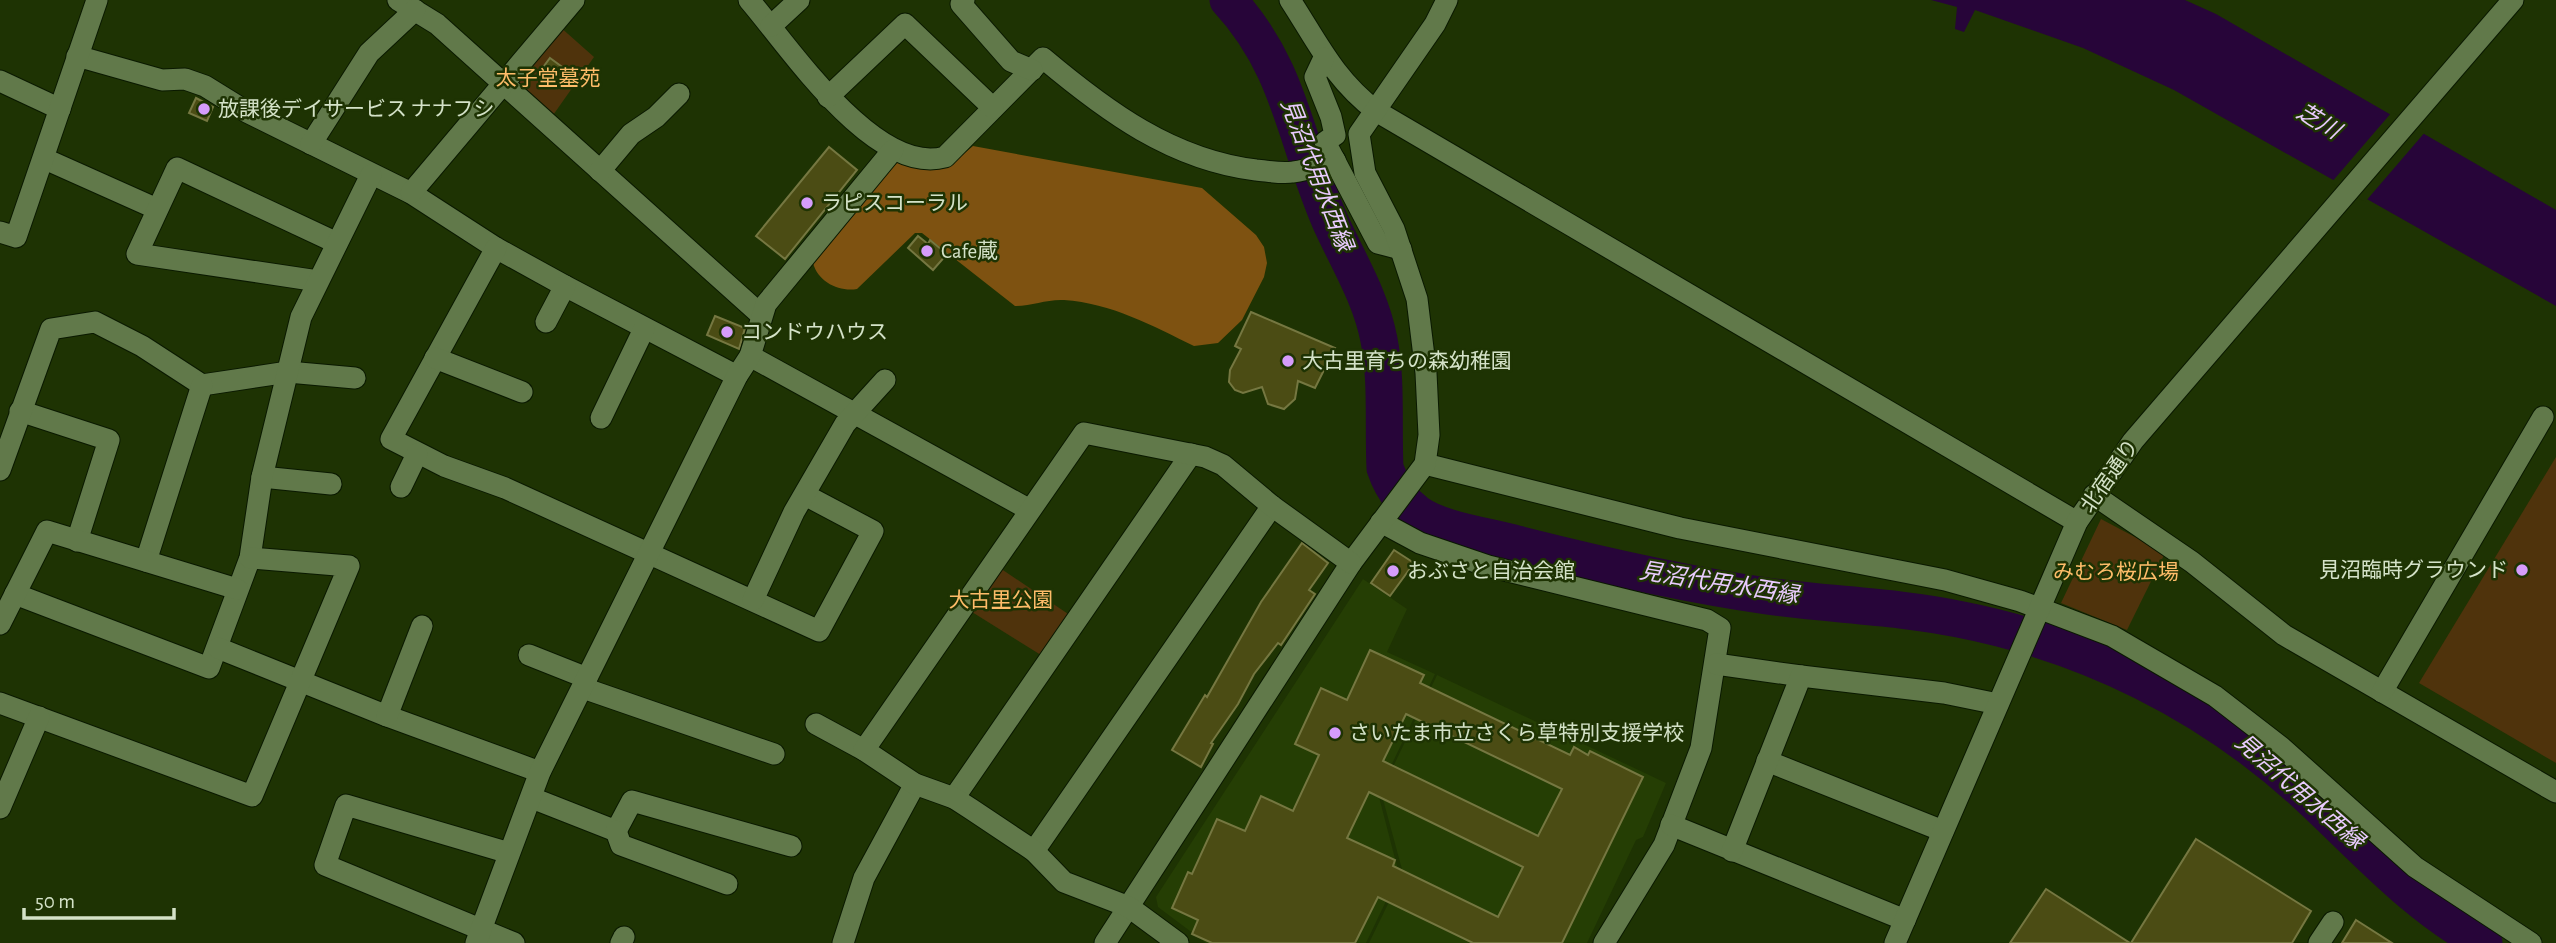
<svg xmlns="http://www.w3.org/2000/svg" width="2556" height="943" font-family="'Alegreya Sans','Noto Sans JP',sans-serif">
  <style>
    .built { fill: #253e04 }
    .green { fill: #4f330c }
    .forest { fill: #7e5211 }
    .water { fill: #270539 }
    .pier { fill: #1e3303 }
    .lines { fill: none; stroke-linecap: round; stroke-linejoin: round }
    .river { stroke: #270539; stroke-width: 37 }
    .building { fill: #4b4c14; stroke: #757741; stroke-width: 2; fill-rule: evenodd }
    .minor-casing { stroke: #0a1900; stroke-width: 23 }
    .minor { stroke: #61794a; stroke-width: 21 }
    .poi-dot { fill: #d59cfb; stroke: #1e3303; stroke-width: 2.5 }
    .labels { text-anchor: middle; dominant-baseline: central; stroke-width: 5; stroke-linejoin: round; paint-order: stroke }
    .park-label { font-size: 21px; fill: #febc69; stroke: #1e3303 }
    .poi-label { font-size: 21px; fill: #d4e2c8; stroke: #1e3303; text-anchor: start }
    .street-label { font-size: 21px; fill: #d4e2c8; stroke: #1e3303 }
    .water-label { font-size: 23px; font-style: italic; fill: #e9cbfe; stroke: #1e3303 }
  </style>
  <rect width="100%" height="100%" fill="#1e3303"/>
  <g class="built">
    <path d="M1363,579L1407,609L1387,652L1435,674L1378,793L1399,874L1366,943H1206L1158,907L1156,897Z"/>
    <path d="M1437,675L1666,783L1643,837L1636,840L1587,943H1369L1403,873L1381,792Z"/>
  </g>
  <g class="green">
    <path d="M559,26L594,57L551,118L515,85Z"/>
    <path d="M2556,457V763L2419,683Z"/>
    <path d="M2101,519L2165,553L2127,630L2061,603Z"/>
    <path d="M994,564L1077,620L1049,660L964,607Z"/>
  </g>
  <path class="forest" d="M973,146L1202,188L1256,235L1264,247L1267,263L1264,277L1242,320L1218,343L1194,346C1153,326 1111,303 1064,300C1047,299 1032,306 1015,306L922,233H915L857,289C839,292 818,282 813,263L891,166L901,161H955Z"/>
  <path class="water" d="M1931,0H2185L2216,14L2556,210V306L2174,90L2083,48L1975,10L1964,32L1955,29L1957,7Z"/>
  <path class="pier" d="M2392,112L2426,131L2365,202L2331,183Z"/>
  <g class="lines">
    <path class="river" d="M1228,0C1291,68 1295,141 1330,221C1348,261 1371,297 1379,340C1387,380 1383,427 1385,468C1391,486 1401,501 1417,513C1440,530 1489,536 1517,544C1600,565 1682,584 1767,596C1830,605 1895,606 1958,619C2087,644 2206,703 2303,791C2361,844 2414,906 2484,943"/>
  </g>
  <g class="building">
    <path d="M550,58L569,72L556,88L538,74Z"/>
    <path d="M196,98L213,107L207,121L189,113Z"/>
    <path d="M829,147L857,170L785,259L756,236Z"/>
    <path d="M918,236L928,244L930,240L947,254L933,270L908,248Z"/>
    <path d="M1251,312L1335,348L1315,388L1298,381L1295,399L1284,409L1268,404L1262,387L1243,393L1235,390L1229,382L1230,370L1241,349L1235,346Z"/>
    <path d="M715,316L745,328L739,349L707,335Z"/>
    <path d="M1302,543L1328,563L1309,590L1315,594L1281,645L1278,643L1254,674L1238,704L1211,743L1213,744L1201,767L1172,750L1205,695L1207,697L1261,602Z"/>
    <path d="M1394,550L1414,563L1390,596L1371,583Z"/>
    <path d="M1370,650L1424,675L1420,683L1570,755L1574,747L1588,755L1590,751L1643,777L1562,943H1473L1378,897L1355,943H1212L1192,934L1198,920L1172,908L1188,872L1192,874L1217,819L1245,831L1261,796L1293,811L1319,755L1295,744L1321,688L1347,700ZM1406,714L1562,789L1538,836L1383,761ZM1369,792L1523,867L1498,917L1393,866L1395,860L1347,838Z"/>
    <path d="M2196,839L2311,911L2292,943H2131Z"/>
    <path d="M2046,889L2130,943H2010Z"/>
    <path d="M2356,920L2392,943H2342Z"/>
  </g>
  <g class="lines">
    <defs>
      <g id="minor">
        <path d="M398,0L437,24L761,315"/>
        <path d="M749,0C788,45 875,177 945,157L1043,58C1106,111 1172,160 1256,170C1268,171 1281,174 1293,172C1307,171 1322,164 1335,160"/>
        <path d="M964,0L961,4L1011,61L1032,70"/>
        <path d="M1290,0C1318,43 1334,79 1376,111L2077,522"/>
        <path d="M771,26L799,0"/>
        <path d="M77,56L162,80L185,79L205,86L247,112L411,193L496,248L565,286L737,376"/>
        <path d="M1324,58L1315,77L1331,117L1335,135L1325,142L1378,243L1401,249"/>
        <path d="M0,81L60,109"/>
        <path d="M828,97L905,24L993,108"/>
        <path d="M311,144L369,53L415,10"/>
        <path d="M45,159L157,209"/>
        <path d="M600,171L631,134L656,117L679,94"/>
        <path d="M411,193L574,0"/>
        <path d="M0,232L16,237L97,0"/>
        <path d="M496,248L391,439L444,466L505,488L819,631L873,531L805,495"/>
        <path d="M318,281L137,254L177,168L337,243"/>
        <path d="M546,322L565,286"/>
        <path d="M750,356L1030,510"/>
        <path d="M435,358L522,392"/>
        <path d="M20,411L109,440L77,541"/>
        <path d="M601,418L644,329"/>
        <path d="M1425,464L1680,528L1945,580L2020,601L2112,636L2215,696L2281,747L2415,867L2531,943"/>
        <path d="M0,470L51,329L95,322L142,346L202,385L288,372L355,378"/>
        <path d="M262,477L331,484"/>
        <path d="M401,487L417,454"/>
        <path d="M2094,495L2192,562L2284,635L2556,792"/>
        <path d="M1381,522L1420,543L1488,566L1707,620L1720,628L1701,748L1664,845L1604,943"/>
        <path d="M146,561L202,385"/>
        <path d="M15,594L209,668L250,558L262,477L301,317L371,175"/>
        <path d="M753,600L794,512L845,424L885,380"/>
        <path d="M0,624L47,531L237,589"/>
        <path d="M218,648L387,716L540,772"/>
        <path d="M529,655L587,678"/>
        <path d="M1716,664L1801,676"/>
        <path d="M583,688L774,754"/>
        <path d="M2382,692L2543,417"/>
        <path d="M0,703L252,796L349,566L250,558"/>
        <path d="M387,716L422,626"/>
        <path d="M816,724L864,750"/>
        <path d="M1767,761L1943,831"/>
        <path d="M532,798L616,831L632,801L791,846"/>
        <path d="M954,798L1191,454"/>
        <path d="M0,808L39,717"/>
        <path d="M1671,825L1905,920"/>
        <path d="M616,831L621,845L727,884"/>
        <path d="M1034,851L1272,506"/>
        <path d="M1732,851L1801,676L1944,693L1998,704"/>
        <path d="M509,853L346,805L325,865L514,943"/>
        <path d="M476,943L540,772L737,376L750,356L766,304L893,150"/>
        <path d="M621,943L624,937"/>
        <path d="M843,943L864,878L915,784"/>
        <path d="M1105,943L1351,563L1425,464L1429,435L1426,373L1417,299L1394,229L1365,173L1359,134L1435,24L1447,0"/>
        <path d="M1178,943L1129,907L1064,882L1034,851L971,809L954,798L915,784L864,750L1084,433L1205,457L1223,465L1272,506L1351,563"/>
        <path d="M1895,943L2077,522L2133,441L2513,0"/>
        <path d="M2319,943L2333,922"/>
      </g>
    </defs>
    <use href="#minor" class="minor-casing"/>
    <use href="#minor" class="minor"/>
  </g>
  <g class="poi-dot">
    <circle cx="204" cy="109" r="7"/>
    <circle cx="807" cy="203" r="7"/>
    <circle cx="927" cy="251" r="7"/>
    <circle cx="727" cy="332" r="7"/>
    <circle cx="1288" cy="361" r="7"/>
    <circle cx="2522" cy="570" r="7"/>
    <circle cx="1393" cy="571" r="7"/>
    <circle cx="1335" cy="733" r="7"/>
  </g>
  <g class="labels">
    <g class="park-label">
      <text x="548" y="78">太子堂墓苑</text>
      <text x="2116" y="572">みむろ桜広場</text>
      <text x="1001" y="600">大古里公園</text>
    </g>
    <g class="poi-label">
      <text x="218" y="109">放課後デイサービス ナナフシ</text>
      <text x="821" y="203">ラピスコーラル</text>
      <text x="941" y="251">Cafe蔵</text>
      <text x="741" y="332">コンドウハウス</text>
      <text x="1302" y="361">大古里育ちの森幼稚園</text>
      <text x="2508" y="570" text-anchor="end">見沼臨時グラウンド</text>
      <text x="1407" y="571">おぶさと自治会館</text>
      <text x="1349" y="733">さいたま市立さくら草特別支援学校</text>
    </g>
    <g class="street-label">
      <text transform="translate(2110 476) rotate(-55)">北宿通り</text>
    </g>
    <g class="water-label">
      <text transform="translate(2318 122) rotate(31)">芝川</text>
      <text transform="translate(1316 175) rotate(69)">見沼代用水西縁</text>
      <text transform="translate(1719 584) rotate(9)">見沼代用水西縁</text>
      <text transform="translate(2299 792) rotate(41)">見沼代用水西縁</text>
    </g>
  </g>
  <path d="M24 908v10h150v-10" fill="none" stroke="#d4e2c8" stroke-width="3.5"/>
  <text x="35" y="908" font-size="21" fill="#d4e2c8" stroke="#1e3303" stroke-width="5" paint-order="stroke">50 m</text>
</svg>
